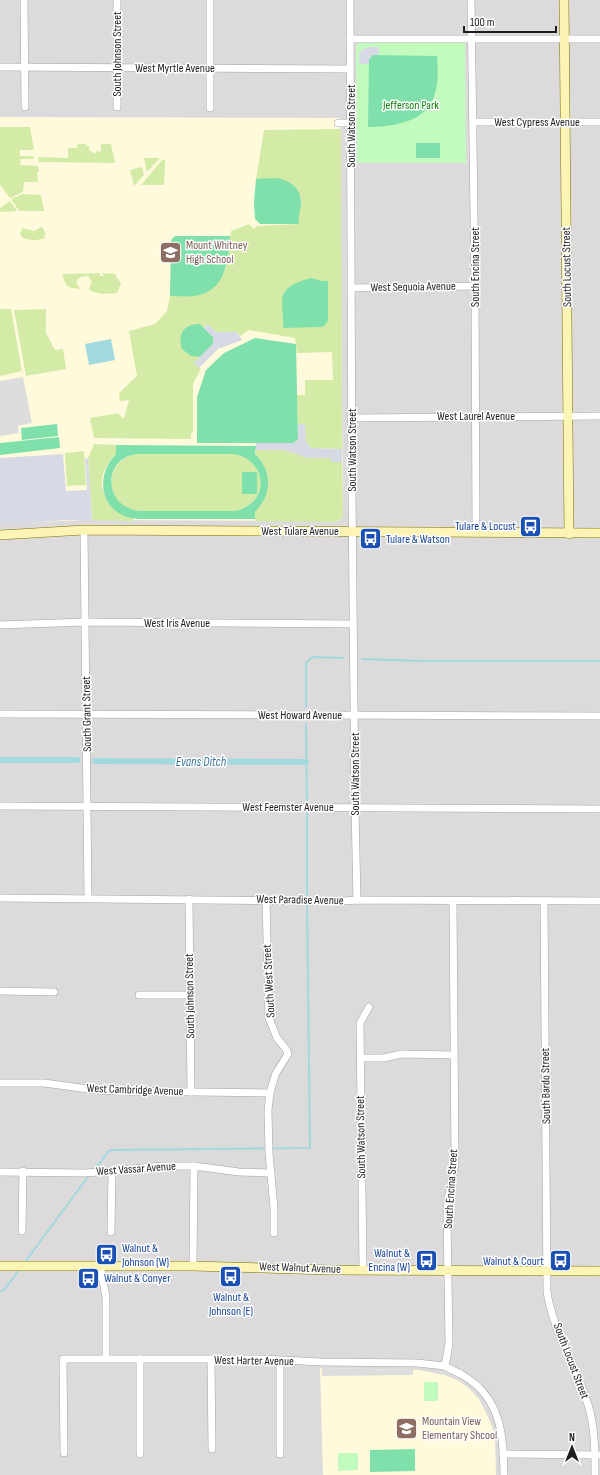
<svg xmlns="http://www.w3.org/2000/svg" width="600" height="1475" font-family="'Sofia Sans Condensed',sans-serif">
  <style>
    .residential { fill: #dcdadb }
    .education { fill: #fffadc }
    .grass { fill: #d3eba7 }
    .park { fill: #c3fbbe }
    .pitch { fill: #7fe0ac; fill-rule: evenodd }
    .parking { fill: #ddd }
    .plaza { fill: #d7d9e5 }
    .water { fill: #a2d9de }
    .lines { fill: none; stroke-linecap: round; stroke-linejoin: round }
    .stream { stroke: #a2d9de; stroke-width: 2 }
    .canal { stroke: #a2d9de; stroke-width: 6 }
    .street-casing { stroke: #a4a4a4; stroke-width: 8 }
    .secondary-casing { stroke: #777202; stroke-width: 10 }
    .street { stroke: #fff; stroke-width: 7 }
    .secondary { stroke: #fbf4b5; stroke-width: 9 }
    .labels { text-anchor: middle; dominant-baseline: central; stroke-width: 3; stroke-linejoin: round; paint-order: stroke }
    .street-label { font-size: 12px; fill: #1d1d1d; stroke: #fff }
    .park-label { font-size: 12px; fill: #117e09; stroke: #fff }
    .education-label { font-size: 12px; fill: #785e54; stroke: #fff; text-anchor: start }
    .transit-label { font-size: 12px; fill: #164399; stroke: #fff; text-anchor: end }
    .water-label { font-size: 13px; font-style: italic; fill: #407997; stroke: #fff }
  </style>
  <rect width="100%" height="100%" fill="#efe9e3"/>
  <rect class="residential" x="0" y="0" width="600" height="1475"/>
  <g class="education">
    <path d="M0,117L340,118L343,517L339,521L84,520L0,524Z"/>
    <path d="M320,1368L419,1370L445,1375L457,1380L469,1388L479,1399L490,1421L495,1435L496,1475H323Z"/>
  </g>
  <g class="grass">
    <path d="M0,127H30L34,150H20V156H33L34,159H21L20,165L38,166L39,172H37L38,182H24L23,192L10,198L0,185Z"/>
    <path d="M341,129L342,449L311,448L306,442L305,424H298L297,395H305V380H333L332,352L297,353L295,338L249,330L240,336L237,332H216L208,324L204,328L200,324L195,357H200L194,363L201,369L193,384V433H191V439L94,438L90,418L118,413L122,418H124L129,400L120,401L119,393L137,376L129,331L155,324L167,311L170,296H195L226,268L231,231L249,224L254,229L257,226L298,224L301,197L264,179H256L264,130Z"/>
    <path d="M78,144H86V146H89V150L95,154L97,151L101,152V144H111L115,163L39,162L38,157L68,158V148H77Z"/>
    <path d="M144,158H160L147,172Z"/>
    <path d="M162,160H165L164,185H141Z"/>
    <path d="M142,167L144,175L134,186L130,170Z"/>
    <path d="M22,194L41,195L44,211H19L11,199Z"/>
    <path d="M10,201L17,211L0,212V208Z"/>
    <path d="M41,227L43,228L46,235L44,236L45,238C35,241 31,241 21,237L22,236L20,235L22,228L34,231Z"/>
    <path d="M100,273V276H103V273L115,274L121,284L117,293L102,294L91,291L89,289L92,282L88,276L80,277L76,282L80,289C66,288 66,286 62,274Z"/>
    <path d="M0,309H11L22,371L0,376Z"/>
    <path d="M46,309V333L55,350L63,349L66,369L26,376L14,310Z"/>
    <path d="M94,444L116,445V454C107,463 97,479 104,493C107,500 122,511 128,517L133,518V521L92,520L88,458Z"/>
    <path d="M256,450H285L307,458H331V462H342L343,517L339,520L334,522L255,521V512C272,495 273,471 255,454Z"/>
    <path d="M84,451L86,485L67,486L65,453Z"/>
    <path d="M135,454H234C269,461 270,505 234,511H140C104,509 101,463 135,454Z"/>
  </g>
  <g class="park">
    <path d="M361,42H465L466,163H357L356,48L357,44Z"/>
    <rect x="424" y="1382" width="14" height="19"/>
    <path d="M338,1453H358V1470L338,1471Z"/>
  </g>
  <g class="pitch">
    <path d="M373,55L437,56C438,69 439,86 433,99C423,123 391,127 368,127L369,59Z"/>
    <rect x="416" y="143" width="24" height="15"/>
    <path d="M277,178C291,181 302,189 301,205C300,212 298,217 299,224H260L255,219L254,202L256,179Z"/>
    <path d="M175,236H230C228,261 226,291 195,296C187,297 178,296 170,296L171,240Z"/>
    <path d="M311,278L322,281H328V321L324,326L321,327L283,328C284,318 282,311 282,302C282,286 298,282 311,278Z"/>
    <path d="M200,324L213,337V344L200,357L191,356L182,349C177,334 184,324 200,324Z"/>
    <path d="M255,338L296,344L298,439L294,443H197V397L206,370L224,353Z"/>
    <path d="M57,424L58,436L22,440L21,428Z"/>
    <path d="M59,437L60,448L0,455V443Z"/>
    <path d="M116,445L256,446L255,454C273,471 272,495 255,512V519H138C101,516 93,478 116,454ZM139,454H234C269,461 270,505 234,511H140C102,508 102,456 139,454Z"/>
    <rect x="242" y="472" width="15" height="22"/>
    <path d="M415,1449V1471L370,1472V1450Z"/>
  </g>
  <g class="parking">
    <path d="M23,377L32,423L18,426L19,433L0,436V381Z"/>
    <path d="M322,1368L413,1370V1375L322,1376Z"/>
  </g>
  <g class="plaza">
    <path d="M368,47H379V55H373L369,59V64H359V53L363,49Z"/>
    <path d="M208,324L216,332H237L242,340L221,348H219L199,368L194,363L213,344V337L204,328Z"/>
    <path d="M298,424H305L306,442L311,448L342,449V462H331V458H307L285,450H256V443H294L298,439Z"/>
    <path d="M63,454L66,491L87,490L85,459L88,458L92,520H67L0,525V458Z"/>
  </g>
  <path class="water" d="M111,339L115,360L89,365L85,344Z"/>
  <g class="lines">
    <g class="stream">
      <path d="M362,659L423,661H600"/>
      <path d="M306,707V663L310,659L314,657L343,658"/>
      <path d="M306,724L307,805"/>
      <path d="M307,809V899"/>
      <path d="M93,1171L110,1150L310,1148L307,903"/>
      <path d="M25,1262L90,1174"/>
      <path d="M0,1291H3L20,1269"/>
    </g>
    <g class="canal">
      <path d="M0,760H77"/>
      <path d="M95,761L306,762"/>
    </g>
    <defs>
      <g id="street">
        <path d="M24,0L25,107"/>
        <path d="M117,0V107"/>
        <path d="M210,0V108"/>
        <path d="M350,0L352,492L355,808L357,900"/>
        <path d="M471,0L475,286L476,533"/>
        <path d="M350,39H600"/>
        <path d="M0,67L350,69"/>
        <path d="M474,122H600"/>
        <path d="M338,123H351"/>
        <path d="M351,288L475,286"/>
        <path d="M351,418L600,416"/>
        <path d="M84,530L88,898"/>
        <path d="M0,625L85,622L353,624"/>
        <path d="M0,714L600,716"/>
        <path d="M0,806L600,809"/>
        <path d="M0,898L313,901H344L357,900L600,901"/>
        <path d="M189,899L191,1092"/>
        <path d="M266,900L269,1018L277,1038L286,1049L288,1054L276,1073L273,1082L270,1093L268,1110L269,1153L274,1208V1233"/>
        <path d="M453,901L455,1164L448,1199L447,1215L449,1344L445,1366C451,1370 458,1372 464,1376C502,1399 503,1436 504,1475"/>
        <path d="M544,901L547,1292C553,1331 578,1370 589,1408C595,1429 595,1453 595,1475"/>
        <path d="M0,991L54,992"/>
        <path d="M139,995H190"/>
        <path d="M361,1058H384L401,1054L453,1055"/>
        <path d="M0,1083H44L96,1090L116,1091L270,1093"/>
        <path d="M0,1172L85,1173L112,1171L162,1166H194L239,1172L271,1173"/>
        <path d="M22,1231L23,1171"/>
        <path d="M111,1232L112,1171"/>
        <path d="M100,1265L106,1297V1358"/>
        <path d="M193,1266L194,1166"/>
        <path d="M363,1270L360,1023L369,1007"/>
        <path d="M140,1359V1454"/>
        <path d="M211,1359L212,1449"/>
        <path d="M280,1361V1454"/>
        <path d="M64,1453L63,1359H262L321,1362L417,1363L445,1366"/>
        <path d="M503,1454L600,1455"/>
      </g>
      <g id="secondary">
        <path d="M564,0L569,534"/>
        <path d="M0,535L84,530L600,533"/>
        <path d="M0,1266H193L330,1270L600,1271"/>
      </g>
    </defs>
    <use href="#street" class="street-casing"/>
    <use href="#secondary" class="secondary-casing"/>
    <use href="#street" class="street"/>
    <use href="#secondary" class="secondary"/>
  </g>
  <defs>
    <symbol id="school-square" viewBox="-11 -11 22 22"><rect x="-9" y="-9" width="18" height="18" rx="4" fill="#8d6e63" stroke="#fff"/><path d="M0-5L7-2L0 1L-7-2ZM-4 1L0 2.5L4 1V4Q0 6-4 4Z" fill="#fff"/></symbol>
    <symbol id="bus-square" viewBox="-11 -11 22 22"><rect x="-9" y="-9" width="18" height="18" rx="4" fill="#1a4fb4" stroke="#fff"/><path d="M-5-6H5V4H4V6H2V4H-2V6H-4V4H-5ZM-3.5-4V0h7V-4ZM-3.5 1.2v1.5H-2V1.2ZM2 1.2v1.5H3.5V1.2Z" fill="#fff"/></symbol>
  </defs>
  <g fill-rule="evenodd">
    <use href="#school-square" x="158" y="240" width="25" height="25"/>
    <use href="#bus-square" x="518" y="514" width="25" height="25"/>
    <use href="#bus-square" x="358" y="526" width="25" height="25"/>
    <use href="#bus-square" x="94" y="1242" width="25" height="25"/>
    <use href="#bus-square" x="414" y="1248" width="25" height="25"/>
    <use href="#bus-square" x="548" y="1248" width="25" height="25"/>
    <use href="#bus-square" x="218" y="1264" width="25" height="25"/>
    <use href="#bus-square" x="76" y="1266" width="25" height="25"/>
    <use href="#school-square" x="394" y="1416" width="25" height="25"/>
  </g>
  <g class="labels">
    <g class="street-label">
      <text transform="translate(117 54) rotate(-90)">South Johnson Street</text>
      <text x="175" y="68">West Myrtle Avenue</text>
      <text x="537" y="122">West Cypress Avenue</text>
      <text transform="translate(351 126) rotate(-90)">South Watson Street</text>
      <text transform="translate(475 267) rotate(-90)">South Encina Street</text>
      <text transform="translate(567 267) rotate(-91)">South Locust Street</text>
      <text transform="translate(413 287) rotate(-1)">West Sequoia Avenue</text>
      <text x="476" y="416">West Laurel Avenue</text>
      <text transform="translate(352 450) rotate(-90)">South Watson Street</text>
      <text x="300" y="531">West Tulare Avenue</text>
      <text x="177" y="623">West Iris Avenue</text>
      <text transform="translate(87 714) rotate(-91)">South Grant Street</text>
      <text x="300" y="715">West Howard Avenue</text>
      <text transform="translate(355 774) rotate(-90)">South Watson Street</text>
      <text x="288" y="807">West Feemster Avenue</text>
      <text transform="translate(300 900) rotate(1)">West Paradise Avenue</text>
      <text transform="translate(269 981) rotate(-93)">South West Street</text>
      <text transform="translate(190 996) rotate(-91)">South Johnson Street</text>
      <text transform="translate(546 1086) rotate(-91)">South Bardo Street</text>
      <text transform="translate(135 1090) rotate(2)">West Cambridge Avenue</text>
      <text transform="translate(361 1137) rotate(-91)">South Watson Street</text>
      <text transform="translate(136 1169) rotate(-4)">West Vassar Avenue</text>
      <text transform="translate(451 1189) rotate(-86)">South Encina Street</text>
      <text transform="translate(300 1268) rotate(2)">West Walnut Avenue</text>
      <text transform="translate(254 1361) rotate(1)">West Harter Avenue</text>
      <text transform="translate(571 1361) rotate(69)">South Locust Street</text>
    </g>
    <g class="park-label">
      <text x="411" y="105">Jefferson Park</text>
    </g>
    <g class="education-label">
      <text x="186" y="245">Mount Whitney<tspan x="186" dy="14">High School</tspan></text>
      <text x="422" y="1421">Mountain View<tspan x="422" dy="14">Elementary Shcool</tspan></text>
    </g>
    <g class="transit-label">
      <text x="516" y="526">Tulare &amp; Locust</text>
      <text x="386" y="539" text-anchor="start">Tulare &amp; Watson</text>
      <text x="122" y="1248" text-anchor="start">Walnut &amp;<tspan x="122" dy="14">Johnson (W)</tspan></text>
      <text x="410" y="1253">Walnut &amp;<tspan x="410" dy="14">Encina (W)</tspan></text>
      <text x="544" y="1261">Walnut &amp; Court</text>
      <text x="104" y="1278" text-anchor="start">Walnut &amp; Conyer</text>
      <text x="231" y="1297" text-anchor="middle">Walnut &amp;<tspan x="231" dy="14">Johnson (E)</tspan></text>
    </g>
    <g class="water-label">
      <text x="201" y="762">Evans Ditch</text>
    </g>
  </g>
  <g transform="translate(572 1447)" stroke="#ffffff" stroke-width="3" paint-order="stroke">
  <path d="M0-3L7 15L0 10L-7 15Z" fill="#1d1d1d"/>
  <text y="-6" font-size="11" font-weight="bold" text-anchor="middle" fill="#1d1d1d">N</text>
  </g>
  <path d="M464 26v6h92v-6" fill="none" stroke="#1d1d1d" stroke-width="2"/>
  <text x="470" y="26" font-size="12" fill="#1d1d1d" stroke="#ffffff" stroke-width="3" paint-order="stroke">100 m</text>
</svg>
